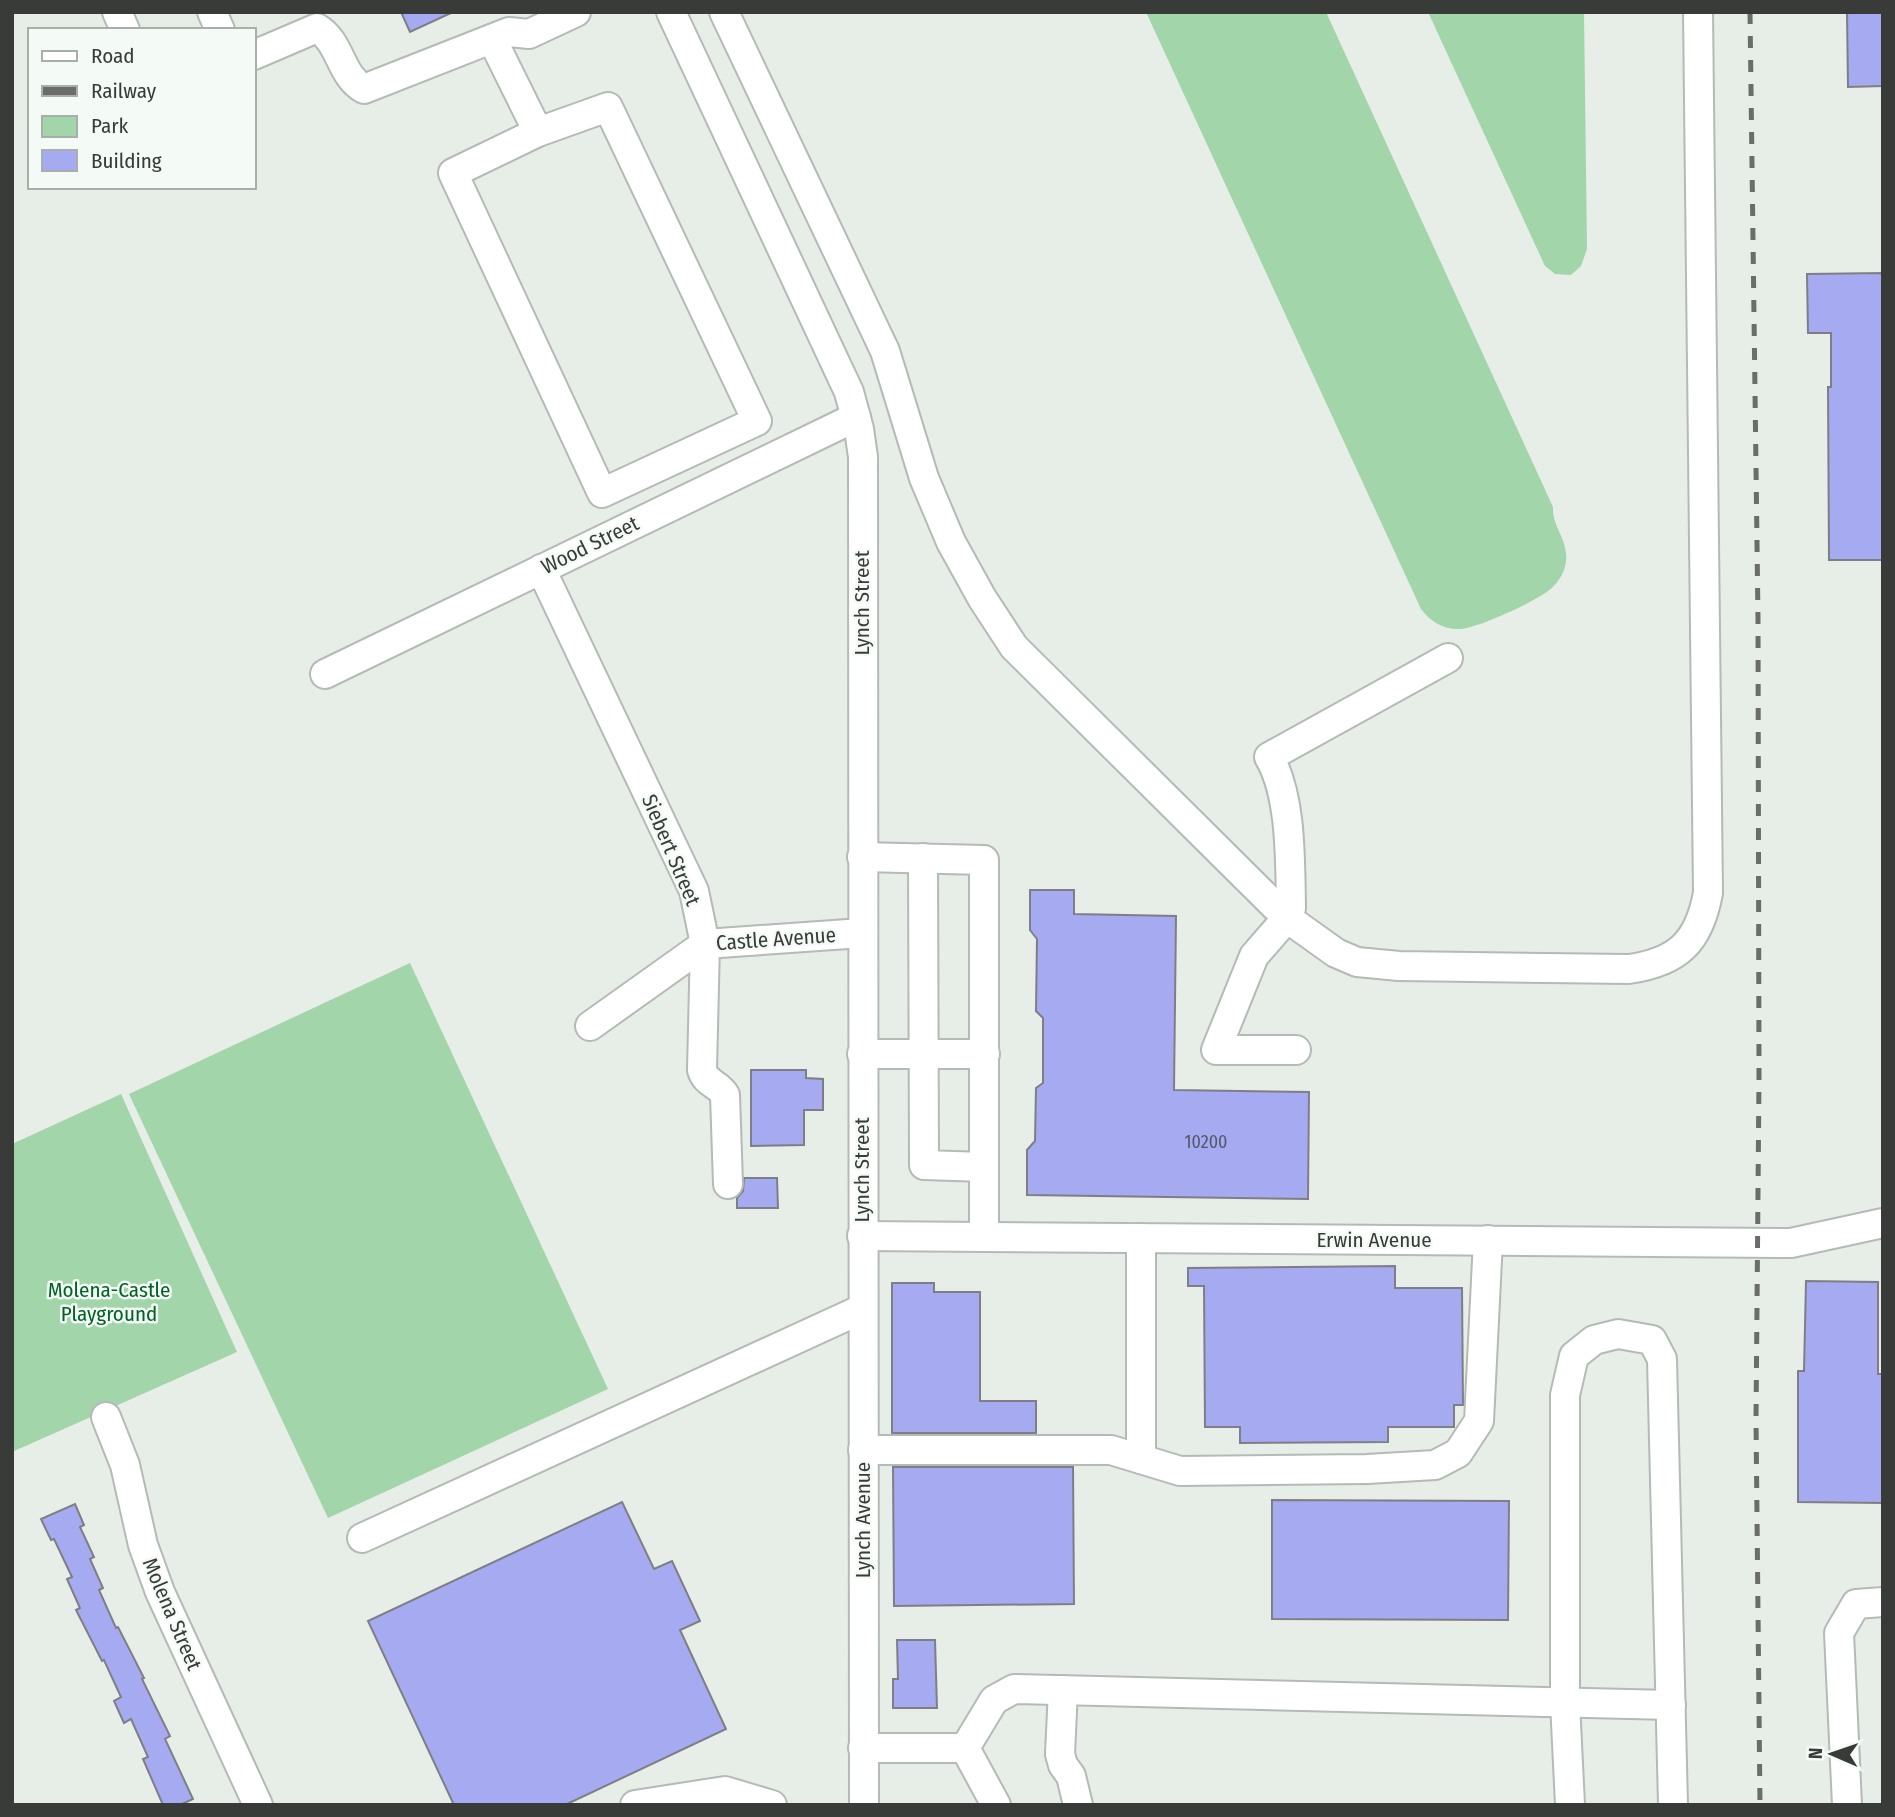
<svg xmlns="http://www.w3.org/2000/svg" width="1895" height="1817" font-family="'Fira Sans Condensed',sans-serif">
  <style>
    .green { fill: #a2d5a9 }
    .building { fill: #a6aaf0; stroke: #7e7f86; stroke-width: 2 }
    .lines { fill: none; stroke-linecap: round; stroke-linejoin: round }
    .minor-casing { stroke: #b4bab5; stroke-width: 32 }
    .minor { stroke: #fff; stroke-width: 28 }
    .rail { stroke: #6a6d6a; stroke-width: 5; stroke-dasharray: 12 12; stroke-linecap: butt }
    .labels { text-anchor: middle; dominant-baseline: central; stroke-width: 5; stroke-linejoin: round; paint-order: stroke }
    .number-label { font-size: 18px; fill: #545767 }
    .street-label { font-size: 21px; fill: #393b39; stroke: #f4faf5 }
    .park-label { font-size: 21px; fill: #016225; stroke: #f4faf5 }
  </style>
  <rect width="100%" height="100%" fill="#e7ede7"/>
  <g class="green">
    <path d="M1146,12H1326L1553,507C1552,530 1573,543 1564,570C1561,578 1555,586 1548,591C1534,602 1474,630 1458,629C1442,629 1430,621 1421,609Z"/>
    <path d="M1428,12H1584L1587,249L1581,266L1571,275L1555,274L1545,266Z"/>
    <path d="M410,963L608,1389L328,1518L129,1094Z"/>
    <path d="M121,1094L237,1352L12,1452V1144Z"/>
  </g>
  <g class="building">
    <path d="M401,12H453L410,32Z"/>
    <path d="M1847,12H1883V86L1848,87Z"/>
    <path d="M1883,273V560H1829L1828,387H1831V333H1808L1807,274Z"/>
    <path d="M1030,890H1074V914L1176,916L1174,1090L1309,1092L1308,1199L1027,1195V1150L1035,1141L1036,1088L1043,1083V1018L1036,1011L1037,939L1030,930Z"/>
    <path d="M751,1070H806V1078L823,1079V1110H804V1145L751,1146Z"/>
    <path d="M744,1178H777L778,1208H737V1198L743,1191Z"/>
    <path d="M1395,1266V1288H1462L1463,1405H1454V1427H1388V1442L1240,1443V1427H1205L1204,1286H1188V1268Z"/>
    <path d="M1806,1281L1878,1282V1374H1883V1503L1798,1502V1371H1804Z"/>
    <path d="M892,1283H934V1292H980V1401H1036V1433H892Z"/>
    <path d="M893,1467H1073L1074,1604L894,1606Z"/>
    <path d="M1272,1500L1509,1501L1508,1620L1272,1619Z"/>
    <path d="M622,1502L654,1569L672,1561L700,1621L680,1630L726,1729L565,1805H454L368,1621Z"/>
    <path d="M75,1504L84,1525L80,1527L94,1557L90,1559L103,1588L99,1590L116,1628L118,1627L144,1678L142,1679L170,1736L165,1739L193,1799L180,1805H163L143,1759L148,1757L131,1719L124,1723L114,1701L121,1697L104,1660L102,1661L76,1610L80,1608L67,1579L72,1577L54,1539L51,1540L41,1519Z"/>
    <path d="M897,1640H935L937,1708H893V1679H898Z"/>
  </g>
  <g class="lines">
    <defs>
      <g id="minor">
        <path d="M117,12L125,30"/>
        <path d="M212,12L220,30"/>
        <path d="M671,12L849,392L859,429L863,457L864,1805"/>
        <path d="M724,12L885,351L924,478L951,542L982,598L1014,647L1287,918L1254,956L1216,1050H1296"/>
        <path d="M492,39L538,132L453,173L602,493L757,421L608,107L538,132"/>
        <path d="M254,55L317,28C341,42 340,76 364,89L509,32L529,34L576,12"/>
        <path d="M541,569L694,891L705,944L702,1070C706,1084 719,1084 725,1095L728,1184"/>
        <path d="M1448,658L1269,757C1292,796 1290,863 1291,908L1287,918L1336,953L1357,962L1399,966L1629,969C1678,962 1699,942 1708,893L1698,12"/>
        <path d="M325,674L856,417"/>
        <path d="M862,857L984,860V1237"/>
        <path d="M923,858L924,1165L984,1167"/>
        <path d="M590,1026L705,944L862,933"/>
        <path d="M862,1054H985"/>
        <path d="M862,1236L1791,1243L1883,1223"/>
        <path d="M1141,1238V1459"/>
        <path d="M106,1417L125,1465L143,1545L160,1592L258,1805"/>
        <path d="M863,1450H1111L1180,1471L1367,1469L1435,1465L1458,1453L1479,1421L1488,1240"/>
        <path d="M362,1538L862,1309"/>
        <path d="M1063,1690L1060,1754L1063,1765L1071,1776L1078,1805"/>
        <path d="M863,1748H965"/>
        <path d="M965,1748L994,1700L1014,1689L1671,1705"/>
        <path d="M965,1748L996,1805"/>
        <path d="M635,1805L725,1791L772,1805"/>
        <path d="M1570,1805L1565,1702V1395L1574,1356L1594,1340L1618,1334L1652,1340L1662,1359L1673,1805"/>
        <path d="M1847,1805L1839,1633L1856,1604L1883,1602"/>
      </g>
    </defs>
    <use href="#minor" class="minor-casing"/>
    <use href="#minor" class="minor"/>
    <path class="rail" d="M1750,12L1758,619L1759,1077L1756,1420L1760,1805"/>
  </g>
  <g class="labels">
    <g class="number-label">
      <text x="1206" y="1142">10200</text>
    </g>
    <g class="street-label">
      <text transform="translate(590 545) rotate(-26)">Wood Street</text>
      <text transform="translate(862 603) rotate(-90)">Lynch Street</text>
      <text transform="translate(671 850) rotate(67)">Siebert Street</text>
      <text transform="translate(776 939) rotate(-4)">Castle Avenue</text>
      <text transform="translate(862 1170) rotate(-90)">Lynch Street</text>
      <text x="1374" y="1240">Erwin Avenue</text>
      <text transform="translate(863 1520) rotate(-90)">Lynch Avenue</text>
      <text transform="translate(172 1614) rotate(67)">Molena Street</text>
    </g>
    <g class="park-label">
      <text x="109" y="1290">Molena-Castle<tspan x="109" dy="24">Playground</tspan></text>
    </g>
  </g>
  <rect width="1895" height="1817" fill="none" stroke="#393b39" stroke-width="28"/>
  <rect x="28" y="28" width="228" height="161" fill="#f4faf5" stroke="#a9aeaa" stroke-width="2"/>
  <rect x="42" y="51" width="35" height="10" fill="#ffffff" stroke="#a9aeaa" stroke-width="2"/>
  <text x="91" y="63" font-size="21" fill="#393b39">Road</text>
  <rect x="42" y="86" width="35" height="10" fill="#6a6d6a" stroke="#a9aeaa" stroke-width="2"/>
  <text x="91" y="98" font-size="21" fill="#393b39">Railway</text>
  <rect x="42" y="116" width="35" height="21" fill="#a2d5a9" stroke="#a9aeaa" stroke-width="2"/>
  <text x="91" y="133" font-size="21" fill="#393b39">Park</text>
  <rect x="42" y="150" width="35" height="21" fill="#a6aaf0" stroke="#a9aeaa" stroke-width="2"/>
  <text x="91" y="168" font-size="21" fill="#393b39">Building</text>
  <g transform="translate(1832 1754) rotate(272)" stroke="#f4faf5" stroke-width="5" paint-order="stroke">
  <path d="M0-5L12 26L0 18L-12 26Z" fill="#393b39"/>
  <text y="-10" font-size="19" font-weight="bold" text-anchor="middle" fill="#393b39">N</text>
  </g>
</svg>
